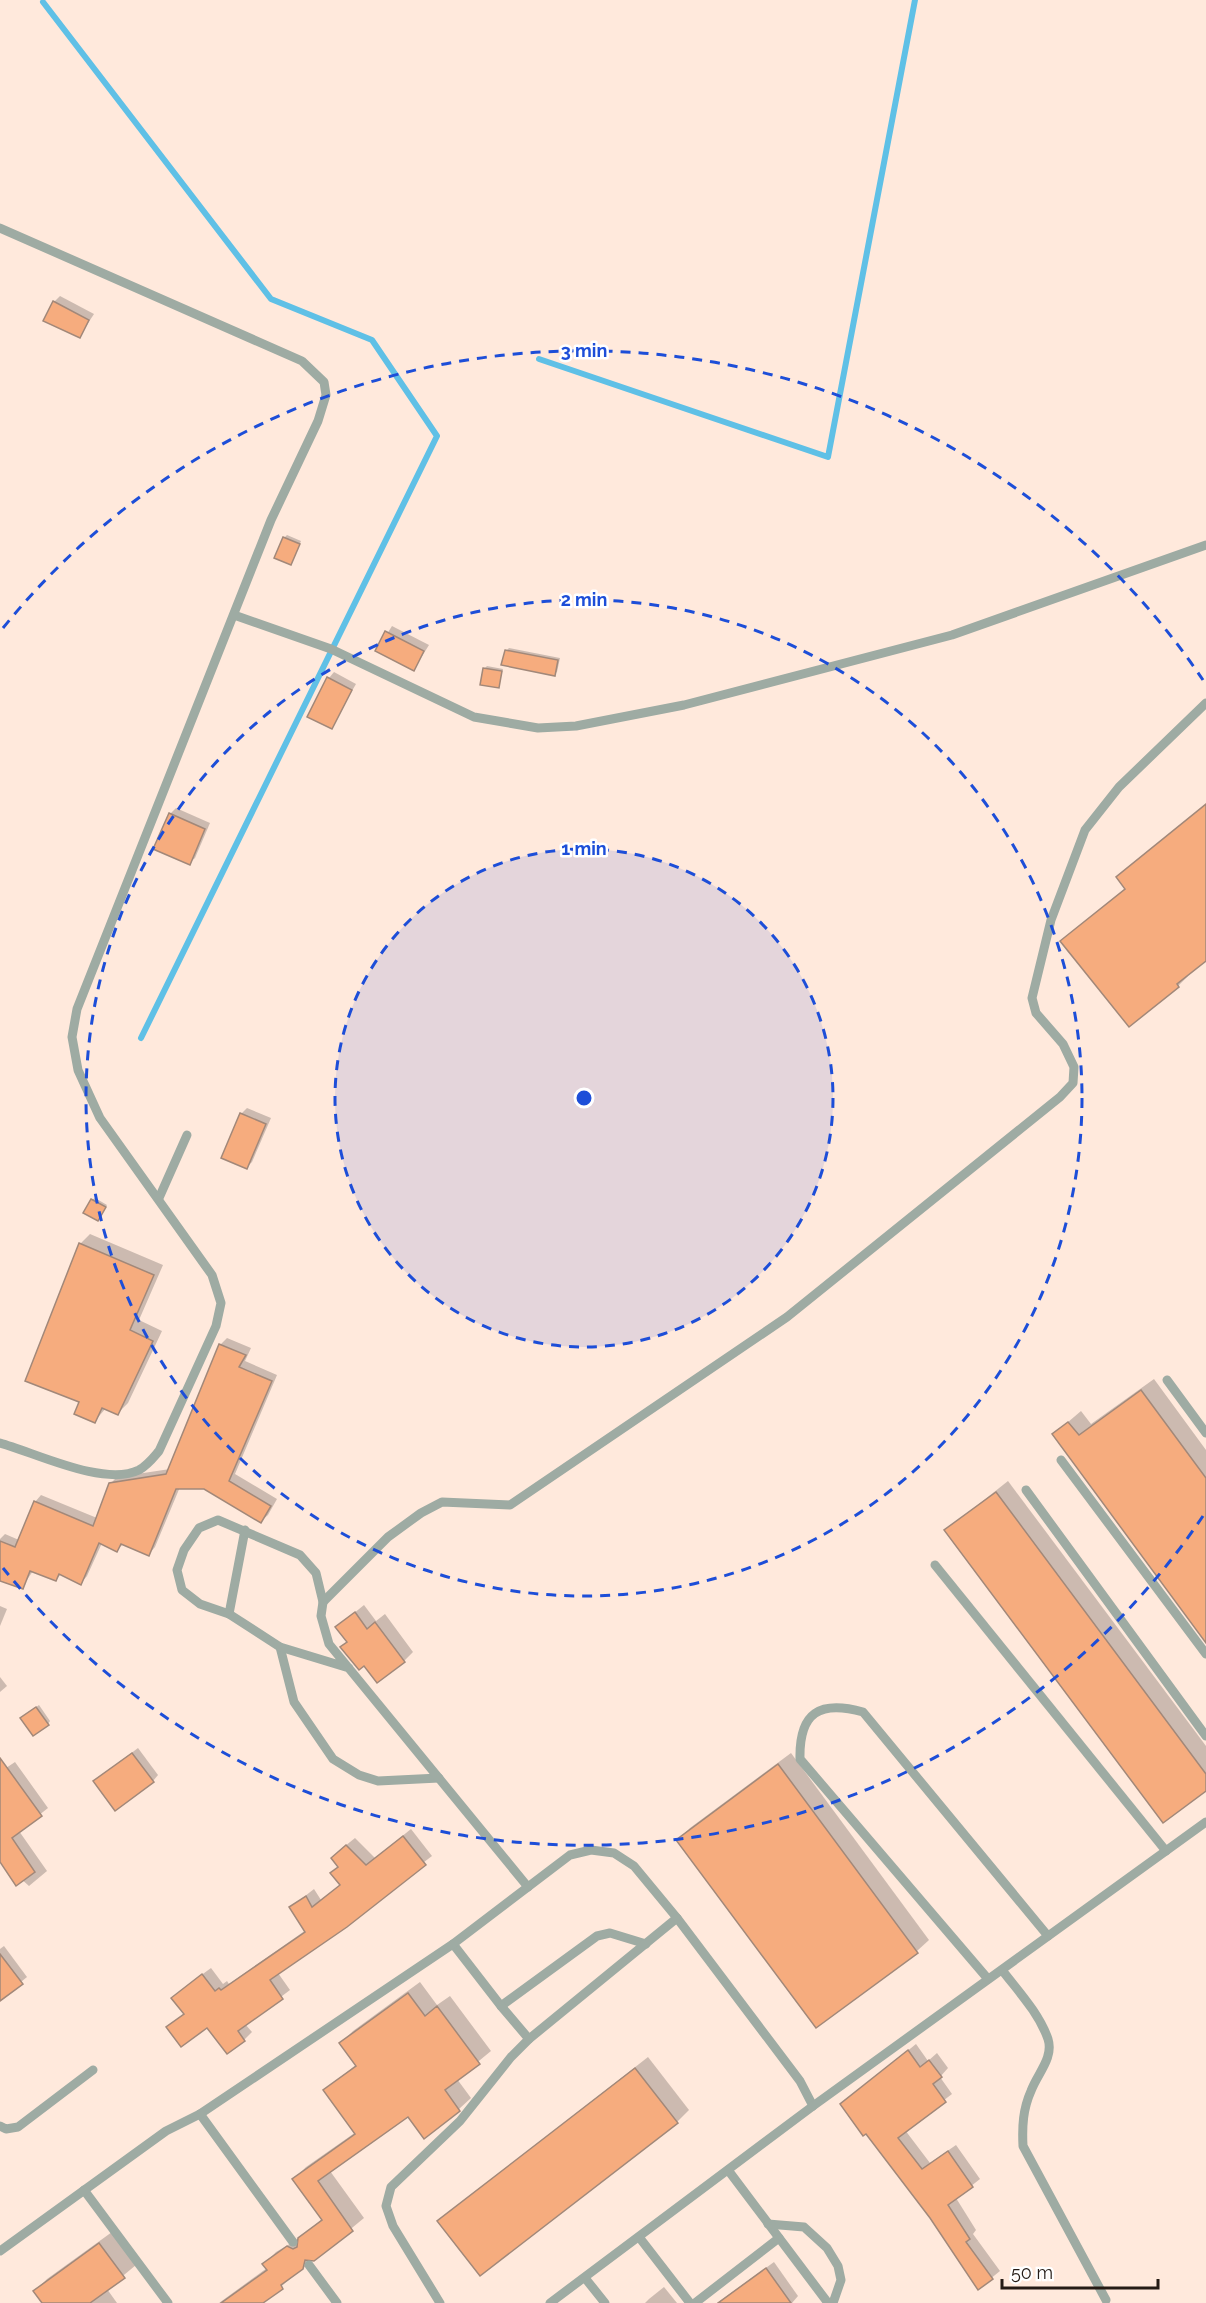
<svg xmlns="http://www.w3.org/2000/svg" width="1206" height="2303" font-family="Raleway,sans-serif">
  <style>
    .built { fill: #ffe9dc }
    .shadow { fill: #0003 }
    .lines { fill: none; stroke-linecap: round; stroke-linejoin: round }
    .stream { stroke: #5fc0e6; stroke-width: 6 }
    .building { fill: #f6ac7e; stroke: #a28879; stroke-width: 1.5 }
    .lane { stroke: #9eaba3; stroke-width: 9 }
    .ring { fill: none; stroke: #1d4ed8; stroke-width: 3; stroke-dasharray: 10 8 }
    .centre { fill: #1d4ed8; stroke: #fff; stroke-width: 3 }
    .ring-label { font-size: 18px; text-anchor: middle; font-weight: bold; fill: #1d4ed8; stroke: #fff; stroke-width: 5; stroke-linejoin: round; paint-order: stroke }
  </style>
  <rect width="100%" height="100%" fill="#fef2eb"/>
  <rect class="built" x="0" y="0" width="1206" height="2303"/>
  <g class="shadow">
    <path d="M60,296L94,314L79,337L54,302Z"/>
    <path d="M287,535L301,541L291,563L284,538Z"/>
    <path d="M392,626L429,645L414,669L377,650Z"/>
    <path d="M509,648L560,658L557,672L554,674L507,650Z"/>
    <path d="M487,666L503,669L498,686L484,669Z"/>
    <path d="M334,672L356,684L331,727L309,716L329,678Z"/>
    <path d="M1206,804V959L1187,974L1188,976L1178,986L1130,1025L1062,941L1126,888Z"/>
    <path d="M176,808L210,823L195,858L189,863L170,814Z"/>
    <path d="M247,1108L271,1118L252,1162L247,1167L223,1157L241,1114Z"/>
    <path d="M95,1198L107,1205L98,1219L92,1200Z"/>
    <path d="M90,1234L163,1265L139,1320L162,1331L128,1403L118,1413L106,1408L94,1422L81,1402L80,1244Z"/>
    <path d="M227,1338L251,1348L245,1361L277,1375L235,1474L277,1499L268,1515L261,1521L204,1488L180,1487L155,1547L149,1554L124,1543L117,1550L102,1543L87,1576L81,1583L61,1574L56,1580L33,1571L22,1587L0,1579V1539L5,1534L19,1540L35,1502L41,1495L97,1518L110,1484L117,1477L170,1469L220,1345Z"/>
    <path d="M1154,1379L1206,1450V1643L1054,1434L1081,1411L1091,1424Z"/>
    <path d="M1008,1481L1206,1746V1789L946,1530Z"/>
    <path d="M364,1605L376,1621L385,1614L413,1652L404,1661L365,1664L337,1627Z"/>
    <path d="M0,1606L7,1609L0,1626Z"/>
    <path d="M0,1677L7,1686L0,1692Z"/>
    <path d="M39,1705L50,1721L48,1724L24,1716Z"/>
    <path d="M138,1748L158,1775L153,1781L101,1776Z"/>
    <path d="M791,1753L929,1940L917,1951L816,2026L678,1840L690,1828Z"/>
    <path d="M0,1760L6,1768L15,1762L48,1808L19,1831L47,1871L29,1886L0,1860Z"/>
    <path d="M411,1829L432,1856L278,1973L290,1990L245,2024L252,2032L244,2040L207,2026L168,2027L185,2013L181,1990L211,1968L223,1984L227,1981L229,1984L306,1930L291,1907L314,1889L321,1900L341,1884L332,1873L339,1866L340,1850L355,1838L375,1858Z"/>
    <path d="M4,1946L27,1977L0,1999V1949Z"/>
    <path d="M420,1982L437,2005L450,1996L491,2051L457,2079L471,2098L459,2109L408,2115L330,2171L364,2218L261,2303H219L267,2268L264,2264L276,2252L303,2236L323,2218L294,2179L306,2167L356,2132L325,2090L357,2064L341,2043L353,2031Z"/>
    <path d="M916,2044L928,2061L937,2053L948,2068L940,2077L952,2094L905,2130L930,2163L956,2145L980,2179L956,2198L976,2230L973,2234L1000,2271L979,2288L931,2217L867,2132L842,2104Z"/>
    <path d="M648,2057L689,2110L677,2122L439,2221Z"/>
    <path d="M112,2232L136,2265L107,2289L117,2303H43L35,2291L47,2279Z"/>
    <path d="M774,2262L798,2296L792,2303H717Z"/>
    <path d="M664,2287L677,2303H645L649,2299Z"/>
  </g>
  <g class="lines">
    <g class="stream">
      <path d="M43,2L271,299L372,340L437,436L141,1038"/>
      <path d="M539,359L828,457L915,0"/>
    </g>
  </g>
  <g class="building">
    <path d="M53,301L89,320L80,338L43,321Z"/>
    <path d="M283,537L300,544L291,565L274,558Z"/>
    <path d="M385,631L424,651L414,671L375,651Z"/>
    <path d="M505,650L558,660L555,676L501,665Z"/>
    <path d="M483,668L502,671L499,688L480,685Z"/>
    <path d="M327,677L352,690L332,729L307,717Z"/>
    <path d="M1206,804V961L1177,984L1179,987L1129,1027L1060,941L1125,889L1116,877Z"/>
    <path d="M169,813L205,829L190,865L153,849Z"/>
    <path d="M240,1113L266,1124L247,1169L221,1158Z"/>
    <path d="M91,1199L106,1207L98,1221L83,1213Z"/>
    <path d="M79,1243L154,1275L130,1330L153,1341L118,1415L102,1408L95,1423L74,1414L79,1402L25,1381Z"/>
    <path d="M219,1344L246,1355L239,1367L272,1381L229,1481L271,1506L261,1523L204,1489H176L149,1556L121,1544L117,1552L99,1543L81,1585L59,1574L56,1581L30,1571L23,1589L0,1581V1541L15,1547L34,1501L93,1526L109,1483L166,1474Z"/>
    <path d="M1141,1390L1206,1478V1643L1052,1434L1068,1422L1079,1435Z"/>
    <path d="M996,1492L1206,1774V1791L1163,1823L944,1530Z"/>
    <path d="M355,1612L367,1629L375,1622L405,1662L377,1683L364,1666L359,1670L340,1647L347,1642L335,1627Z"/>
    <path d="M36,1707L49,1725L33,1736L20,1718Z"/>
    <path d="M132,1753L154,1782L115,1811L93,1781Z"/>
    <path d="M0,1758L42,1816L12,1838L35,1872L16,1886L0,1862Z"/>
    <path d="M778,1764L918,1953L816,2028L676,1840Z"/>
    <path d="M403,1836L426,1865L347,1927L270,1980L283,1999L238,2031L245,2041L227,2054L207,2028L181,2047L166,2027L184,2014L171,1998L202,1974L215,1991L219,1988L221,1990L305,1932L289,1907L306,1896L312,1907L340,1885L330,1873L338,1867L331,1858L346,1845L366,1865Z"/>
    <path d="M0,1954L23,1984L0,2001Z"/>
    <path d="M408,1993L425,2016L437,2006L480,2064L445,2090L460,2111L424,2139L408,2117L318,2181L353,2231L314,2261L305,2260L303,2269L281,2285L283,2289L263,2303H221L267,2270L262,2264L287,2246L293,2249L297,2247L298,2238L322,2220L292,2179L355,2134L323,2090L356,2066L339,2043Z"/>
    <path d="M908,2050L920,2067L929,2060L942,2077L933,2084L946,2102L898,2138L922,2169L948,2151L973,2187L948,2205L970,2239L966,2242L993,2279L978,2290L930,2218L866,2134L863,2136L840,2104Z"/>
    <path d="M635,2068L678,2123L480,2276L437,2221Z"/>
    <path d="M99,2243L125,2278L90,2303H42L33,2291Z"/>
    <path d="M766,2268L791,2303H718Z"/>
  </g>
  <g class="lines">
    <g class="lane">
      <path d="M0,228L302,361L324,382L326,395L318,421L271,520L77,1009L72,1037L78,1070L100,1118L212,1275L221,1303L216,1326L159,1451C153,1458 148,1465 139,1470C104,1487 36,1453 0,1443"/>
      <path d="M234,615L331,649L474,717L538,728L576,726L684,705L952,635L1206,545"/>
      <path d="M159,1198L187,1135"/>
      <path d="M1167,1380L1206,1433"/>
      <path d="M1061,1460L1206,1654"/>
      <path d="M1026,1490L1206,1736"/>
      <path d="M935,1565L1166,1851"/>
      <path d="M323,1602L388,1537L421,1513L442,1502L510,1505L787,1317L1060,1097L1073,1083L1074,1067L1063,1044L1036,1013L1032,998L1051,920L1085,830L1119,787L1206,703"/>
      <path d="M229,1614L245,1530"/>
      <path d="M280,1647L294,1702L333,1759L359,1775L378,1781L439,1778"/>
      <path d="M349,1668L280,1647L229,1614L200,1604L182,1590L177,1570L184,1550L199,1528L218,1520L300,1555L316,1573L323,1602L321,1616L329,1644L528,1887"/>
      <path d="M453,1944L501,2006L597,1936L610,1933L646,1944"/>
      <path d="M1002,1970C1018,1991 1039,2013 1048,2039C1054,2058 1037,2074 1031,2091C1023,2109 1022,2126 1023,2146L1106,2300"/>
      <path d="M988,1979L800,1759C799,1712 820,1700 863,1712L1048,1936"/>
      <path d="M501,2006L529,2039"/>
      <path d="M200,2114L293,2242"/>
      <path d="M0,2126L6,2129L18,2127L93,2070"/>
      <path d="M728,2170L828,2303"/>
      <path d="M84,2190L168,2303"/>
      <path d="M768,2224L804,2227L827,2248L838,2266L841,2280L833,2303"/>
      <path d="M639,2237L690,2303"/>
      <path d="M0,2251L166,2131L200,2114L453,1944L570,1855L591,1850L614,1853L634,1866L677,1918L800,2081L813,2106"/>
      <path d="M309,2265L337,2303"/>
      <path d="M585,2278L605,2303"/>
      <path d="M440,2303L393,2226L386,2206L391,2187L460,2121L511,2057L529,2039L677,1918"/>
      <path d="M550,2303L813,2106L1206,1822"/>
      <path d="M695,2303L779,2238"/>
    </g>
  </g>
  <circle cx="584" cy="1098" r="249" fill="#1d4ed8" fill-opacity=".12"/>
  <g class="ring">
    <circle cx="584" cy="1098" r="249"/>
    <circle cx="584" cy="1098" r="498"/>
    <path d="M1203 1516A747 747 0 0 1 3 1568M3 628A747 747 0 0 1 1203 680"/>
  </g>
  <circle cx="584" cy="1098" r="9" class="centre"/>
  <g class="ring-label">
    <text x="584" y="357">3 min</text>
    <text x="584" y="606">2 min</text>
    <text x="584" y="855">1 min</text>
  </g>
  <path d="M1002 2279v9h156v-9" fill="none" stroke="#251b15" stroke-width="3"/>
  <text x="1011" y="2279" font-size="18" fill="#251b15" stroke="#ffffff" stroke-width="4.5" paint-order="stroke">50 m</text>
</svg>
